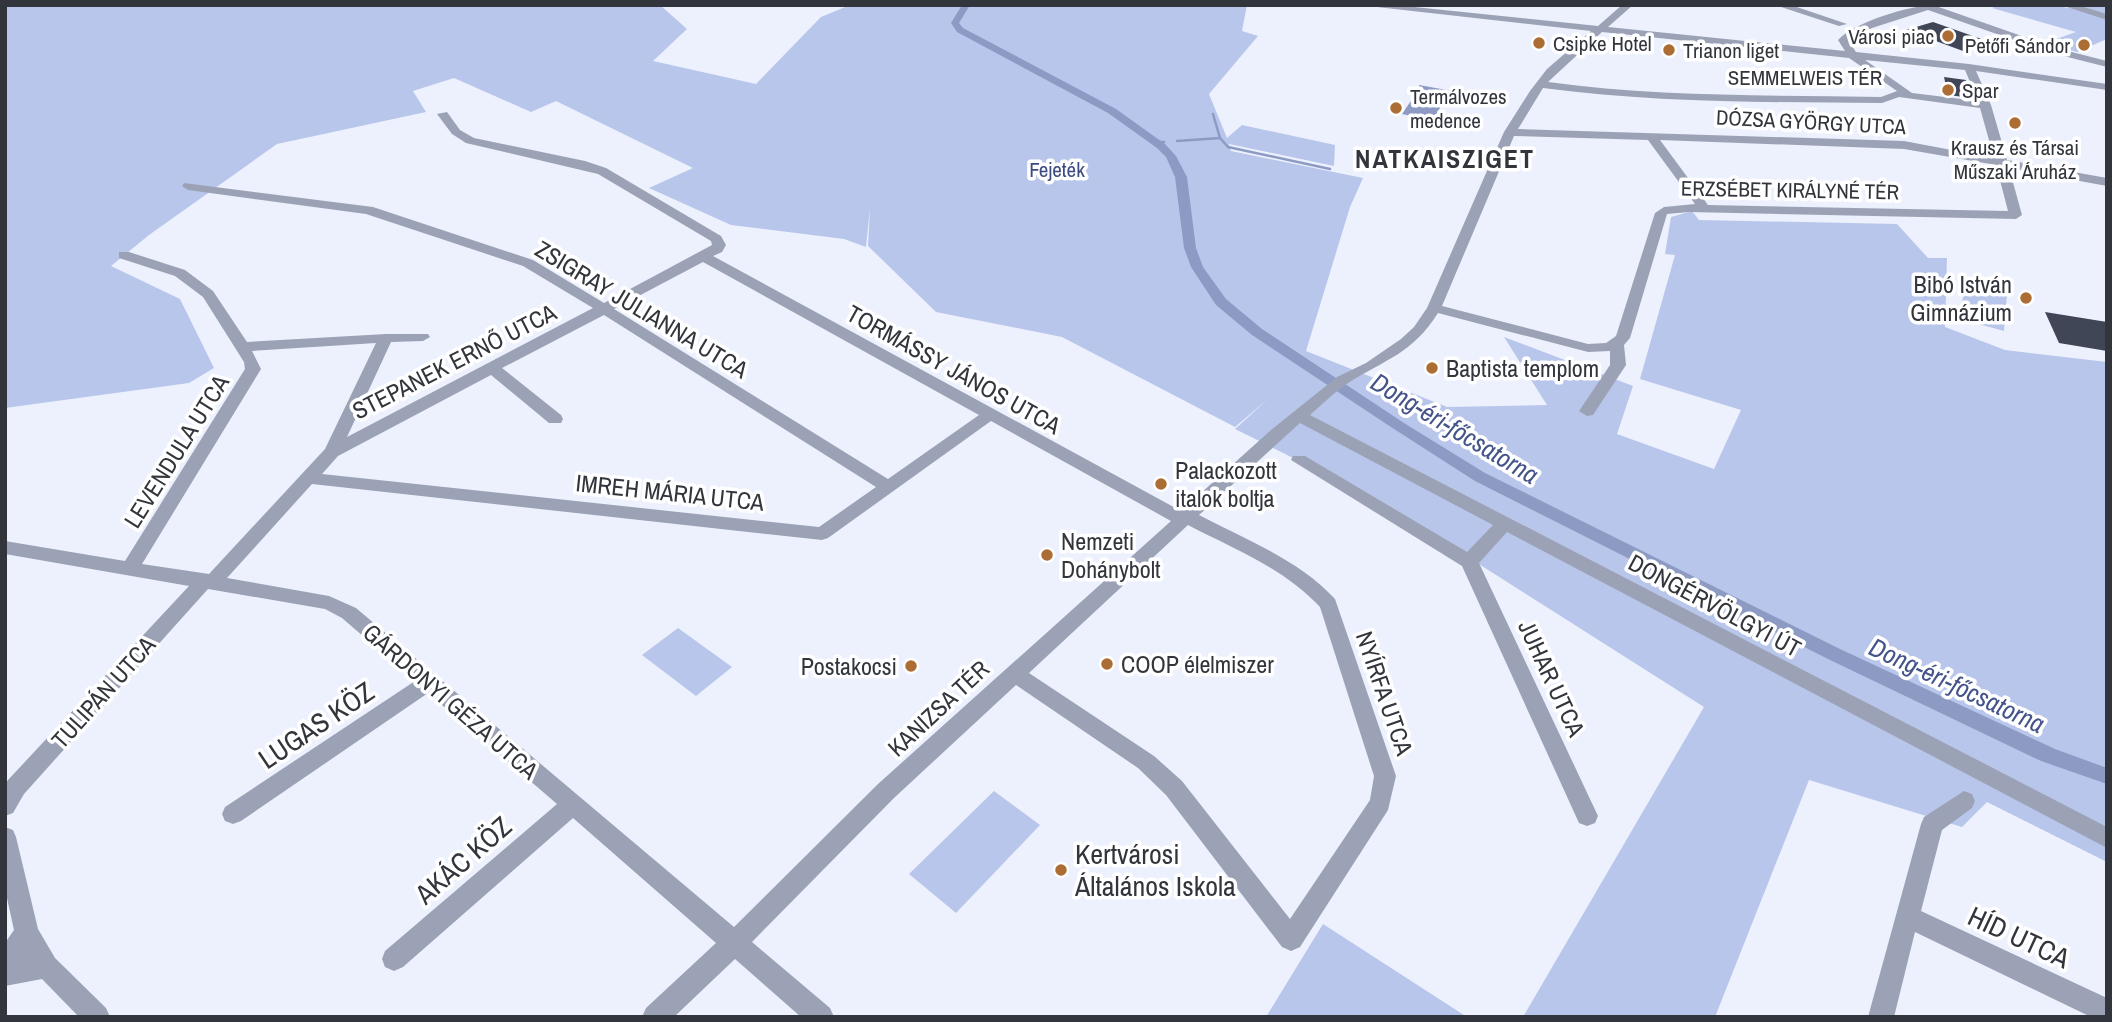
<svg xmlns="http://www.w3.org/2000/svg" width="2112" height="1022" font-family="'Archivo Narrow',sans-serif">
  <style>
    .green { fill: #b9c6eb }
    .water { fill: #8d9bc4 }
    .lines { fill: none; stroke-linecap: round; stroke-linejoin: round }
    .stream { stroke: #8d9bc4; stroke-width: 2.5 }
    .canal { fill: #8d9bc4; fill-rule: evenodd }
    .building { fill: #404656 }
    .minor { fill: #9ca2b5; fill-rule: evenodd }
    .poi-dot { fill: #ac6d34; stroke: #fff; stroke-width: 2.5 }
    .labels { text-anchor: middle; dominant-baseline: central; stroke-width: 7; stroke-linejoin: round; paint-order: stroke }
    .far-poi-label { font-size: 21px; fill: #32353c; stroke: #fff; text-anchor: start }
    .far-street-label { font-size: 21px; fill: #32353c; stroke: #fff }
    .far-park-label { font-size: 21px; fill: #3c4b82; stroke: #fff }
    .poi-label { font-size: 24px; fill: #32353c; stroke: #fff; text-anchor: start }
    .street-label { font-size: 24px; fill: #32353c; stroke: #fff }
    .far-district-label { font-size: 26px; font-weight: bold; letter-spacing: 2px; fill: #32353c; stroke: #fff }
    .water-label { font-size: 26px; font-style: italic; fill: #44548b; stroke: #fff }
    .near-street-label { font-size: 28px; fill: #32353c; stroke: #fff }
    .near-poi-label { font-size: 28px; fill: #32353c; stroke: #fff; text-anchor: start }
  </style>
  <rect width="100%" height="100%" fill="#ecf1fd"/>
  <g class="green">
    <path d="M5,5H660L687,29L653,61L756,84L821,17L850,5H1247L1242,31L1258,36L1209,94L1227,138L1242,125L1335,145L1334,166L1229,144L1231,151L1363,178L1350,207L1306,351L1447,407L1547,405L1504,337L1633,386L1617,434L1714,469L1741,410L1640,379L1675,255L1665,254L1671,217L1692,211L1699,220L1897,224L1928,258H1947L1945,327L2005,350L2107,362V862L1987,802L1962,827L1809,780L1715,1017H1523L1704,707L1378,500L1235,429L1268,399L1235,427L1062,337L936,312L868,246L870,208L866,247L844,239L731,225L649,188L693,168L556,101L531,112L454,78L413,91L426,112L277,144L149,235L111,266L180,299L214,368L189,383L5,408Z"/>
    <path d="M1999,5H2058L2067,8L2071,5H2107V39L2077,52L2045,43L2076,32L1992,8Z"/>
    <path d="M1965,283L2007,294L2004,331L1960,319Z"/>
    <path d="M678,628L732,667L696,696L642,655Z"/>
    <path d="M994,791L1040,825L956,913L909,874Z"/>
    <path d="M1323,924L1467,1017H1266Z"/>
  </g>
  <path class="water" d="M1419,85L1452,91L1447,95L1435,117L1438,118L1436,121L1402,114L1419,89Z"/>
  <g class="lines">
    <g class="stream">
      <path d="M1213,114L1220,138"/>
      <path d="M1177,141L1220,138L1228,147L1330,169"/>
      <path d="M1157,142H1164"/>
    </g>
    <path class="canal" d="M962,5H970L959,23L963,28L1116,109L1165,144L1176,156L1187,177L1196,248L1203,267L1226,299L1262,329L1404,423L1485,473L1840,649L2055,749L2107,768V784L2041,761L1828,659L1475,481L1394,429L1252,335L1216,305L1191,267L1184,248L1175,177L1166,157L1157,148L1108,113L957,32L951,23Z"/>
  </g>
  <g class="building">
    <path d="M1933,22L1990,42L1963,51L1906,30Z"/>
    <path d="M1944,77L1966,80L1972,98L1948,95Z"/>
    <path d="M2045,312L2107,322V351L2059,343Z"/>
  </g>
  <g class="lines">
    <g class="minor">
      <path d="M1359,5H1395L1598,26L1622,5H1633L1608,27L1845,51L1838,40C1854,22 1912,5 1933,5L2056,48L2107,61V67L2048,52L1928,10L1872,28L1848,40L1856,52L1969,64L2107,84V90L1976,71L1991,105L2007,160L2107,178V186L2009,168L2022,215L2016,219L1689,212L1667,214L1630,338L1624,345L1626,365L1593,415L1587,416L1579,411L1610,365V351L1588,352L1438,313C1412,354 1386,359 1348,383C1334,392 1322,405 1310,415L2107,827V848L1507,532L1479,563L1598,816L1595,823L1587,826L1579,823L1462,566L1291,460L1293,456H1305L1467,552L1493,525L1300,423L1199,515C1246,540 1298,559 1335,599L1396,776L1388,810L1300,947L1291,951L1282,947L1166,795L1138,768L1016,685L894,798L752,942L830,1008L834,1017H801L735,959L674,1017H642L646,1008L716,943L573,818L403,967L394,971L385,967L382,959L385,951L557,804L428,693L241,821L233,824L225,821L222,814L225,807L415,681L342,618L325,609L208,589L24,794L13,813L5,816V785L8,780L189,586L5,554V541L125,561L245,369L244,362L203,297L175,276L119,258V252H129L185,270L213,291L247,342L386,334H428L430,337L423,341L391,342L347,437L593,308L523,266L366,214L188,190L182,186L184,183L373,207L533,260L604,303L712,245L711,241L598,174L466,143L452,134L437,114L447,112L460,130L474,138L585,161L606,168L721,236L726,245L722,252L713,256L1181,511L1271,430L1337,377L1366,363L1401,339L1414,327L1427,308L1504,132L1530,91L1547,69L1591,31ZM1602,32L1849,58L1897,91L1881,97C1770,95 1658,97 1548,82ZM1865,60L1965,70L1978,101L1912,93ZM1543,88C1656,103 1769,102 1882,103L1899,97L1980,108L1994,158L1904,141L1518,129ZM1514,136L1648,140L1695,204L1664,207L1655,213L1616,336L1606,343L1588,344L1442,306ZM1660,140L1904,149L1996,165L2008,211L1708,205ZM703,262L979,415L888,479L614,309ZM604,315L876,487L819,527L322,474L338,456L491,375L549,423H561L563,419L561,415L502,368ZM376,343L325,449L209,574L142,564L261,369L252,351ZM991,421L1171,521L878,784L734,927L356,608L329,596L227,578L312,484L822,540L828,538ZM1188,525C1234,549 1284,568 1320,607L1374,776L1370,800L1290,919L1182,781L1154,756L1029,673Z"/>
      <path d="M1775,5H1791L1847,24L1839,26Z"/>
      <path d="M2061,5H2077L2107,14V20Z"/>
      <path d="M1964,791L1972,794L1975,801L1972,808L1942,830L1921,911L2107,998V1017H2091L1915,932L1894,1017H1868L1921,824L1924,817Z"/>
      <path d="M5,827L13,830L16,837L38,929L55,958L106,1008L110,1017H79L42,979L5,986V943L14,930L5,889Z"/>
    </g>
  </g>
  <g class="poi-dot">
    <circle cx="1948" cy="36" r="7"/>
    <circle cx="1539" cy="43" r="7"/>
    <circle cx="2084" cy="45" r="7"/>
    <circle cx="1669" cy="50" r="7"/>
    <circle cx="1948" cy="90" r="7"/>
    <circle cx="1396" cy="108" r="7"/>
    <circle cx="2015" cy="123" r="7"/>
    <circle cx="2026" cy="298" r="7"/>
    <circle cx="1432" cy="368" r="7"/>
    <circle cx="1161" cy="484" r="7"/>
    <circle cx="1047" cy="555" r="7"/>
    <circle cx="1107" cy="664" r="7"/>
    <circle cx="911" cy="666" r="7"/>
    <circle cx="1061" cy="870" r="7"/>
  </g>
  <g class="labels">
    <g class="far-poi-label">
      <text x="1934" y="36" text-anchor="end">Városi piac</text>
      <text x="1553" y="43">Csipke Hotel</text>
      <text x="2070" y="45" text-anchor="end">Petőfi Sándor</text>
      <text x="1683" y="50">Trianon liget</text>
      <text x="1962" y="90">Spar</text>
      <text x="1410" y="96">Termálvozes<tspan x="1410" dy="24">medence</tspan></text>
      <text x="2015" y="147" text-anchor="middle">Krausz és Társai<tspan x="2015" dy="24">Műszaki Áruház</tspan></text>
    </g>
    <g class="far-street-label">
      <text x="1805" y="77">SEMMELWEIS TÉR</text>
      <text transform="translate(1811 122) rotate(3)">DÓZSA GYÖRGY UTCA</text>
      <text transform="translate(1790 190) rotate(1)">ERZSÉBET KIRÁLYNÉ TÉR</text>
    </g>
    <g class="far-park-label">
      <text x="1057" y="169">Fejeték</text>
    </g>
    <g class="poi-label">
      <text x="2012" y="284" text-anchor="end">Bibó István<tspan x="2012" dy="28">Gimnázium</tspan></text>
      <text x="1446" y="368">Baptista templom</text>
      <text x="1175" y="470">Palackozott<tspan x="1175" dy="28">italok boltja</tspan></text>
      <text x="1061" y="541">Nemzeti<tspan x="1061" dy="28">Dohánybolt</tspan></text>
      <text x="1121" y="664">COOP élelmiszer</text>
      <text x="897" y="666" text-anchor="end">Postakocsi</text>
    </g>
    <g class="street-label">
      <text transform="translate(642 309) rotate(31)">ZSIGRAY JULIANNA UTCA</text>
      <text transform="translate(454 361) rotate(-27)">STEPANEK ERNŐ UTCA</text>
      <text transform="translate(954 369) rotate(29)">TORMÁSSY JÁNOS UTCA</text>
      <text transform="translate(176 451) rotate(-58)">LEVENDULA UTCA</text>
      <text transform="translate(670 492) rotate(6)">IMREH MÁRIA UTCA</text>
      <text transform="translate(1715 605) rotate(28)">DONGÉRVÖLGYI ÚT</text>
      <text transform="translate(1552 678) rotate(65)">JUHAR UTCA</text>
      <text transform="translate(103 692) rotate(-48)">TULIPÁN UTCA</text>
      <text transform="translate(1385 693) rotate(71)">NYÍRFA UTCA</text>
      <text transform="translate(451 701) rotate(41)">GÁRDONYI GÉZA UTCA</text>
      <text transform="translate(938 708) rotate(-43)">KANIZSA TÉR</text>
    </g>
    <g class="far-district-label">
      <text x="1445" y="158">NATKAISZIGET</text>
    </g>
    <g class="water-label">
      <text transform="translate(1455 428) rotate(31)">Dong-éri-főcsatorna</text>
      <text transform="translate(1957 685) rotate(25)">Dong-éri-főcsatorna</text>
    </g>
    <g class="near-street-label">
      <text transform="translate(316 725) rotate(-34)">LUGAS KÖZ</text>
      <text transform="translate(463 860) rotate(-41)">AKÁC KÖZ</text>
      <text transform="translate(2019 937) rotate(25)">HÍD UTCA</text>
    </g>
    <g class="near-poi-label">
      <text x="1075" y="854">Kertvárosi<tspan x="1075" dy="32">Általános Iskola</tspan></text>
    </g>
  </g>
  <rect width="2112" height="1022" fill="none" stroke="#32353c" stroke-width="14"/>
</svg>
